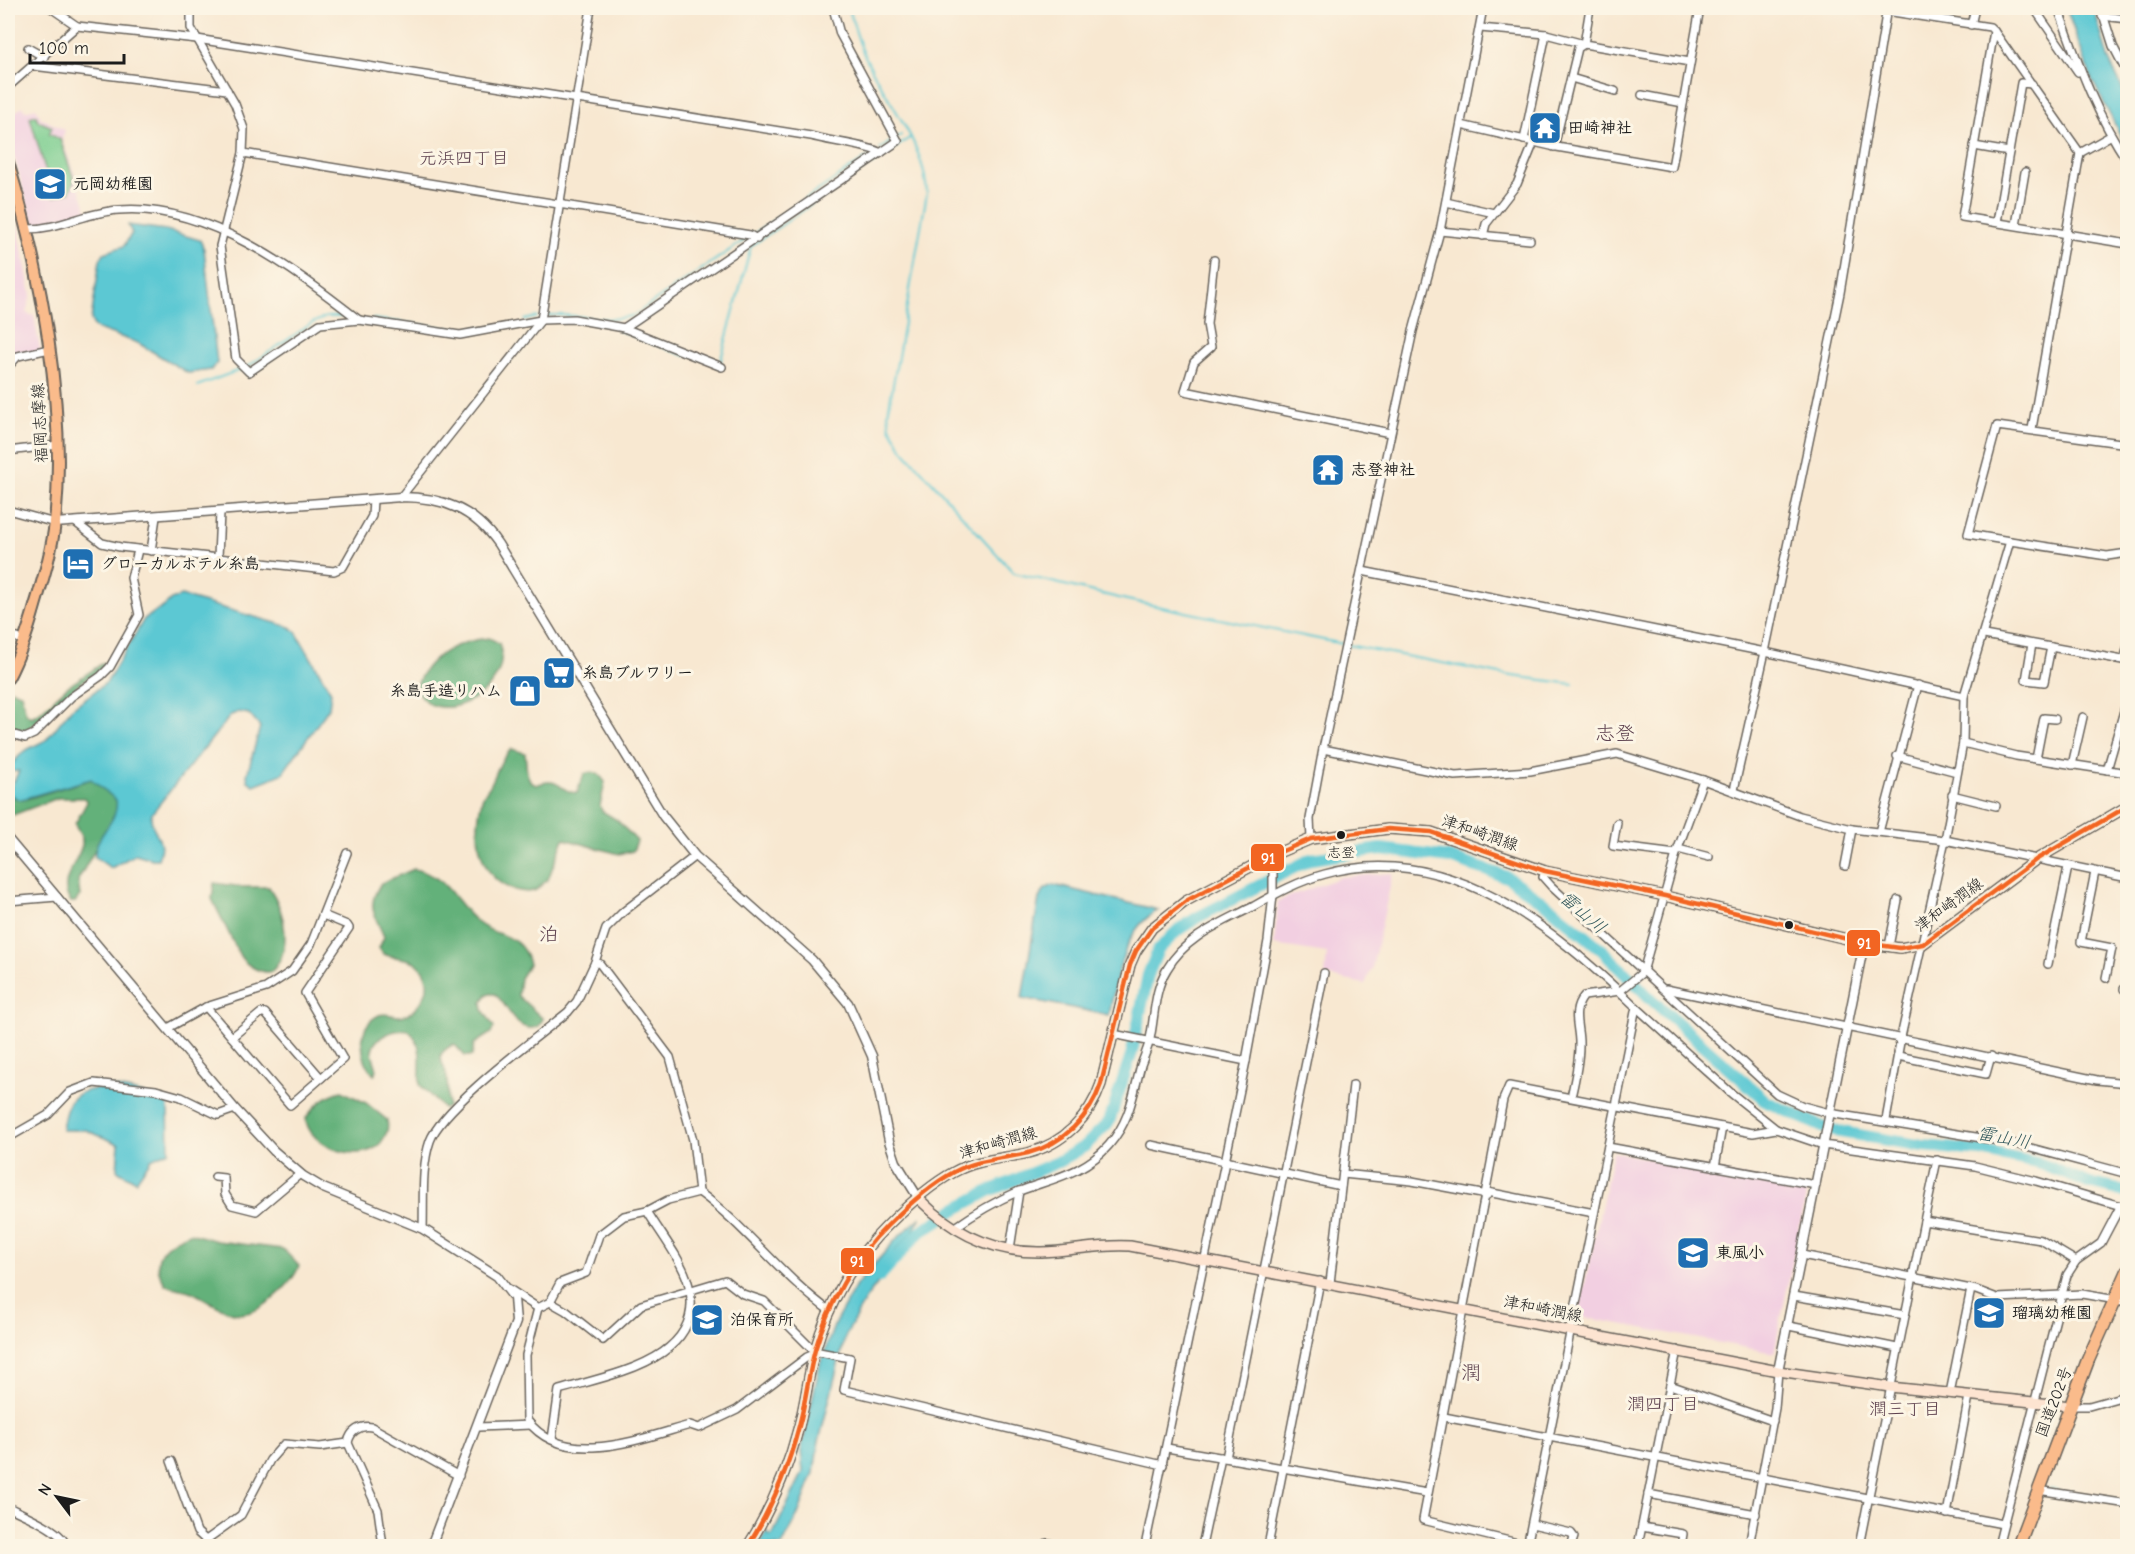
<svg xmlns="http://www.w3.org/2000/svg" width="2135" height="1554" font-family="'Comic Neue','Klee One',sans-serif">
  <style>
    .built { fill: #f2cfe1 }
    .green { fill: #7bce90; stroke: #4c7556; stroke-width: 1.5 }
    .forest { fill: #64b17a; stroke: #40664b; stroke-width: 1.5 }
    .water { fill: #5bc8d3; stroke: #3c7278; stroke-width: 1.5 }
    .lines { fill: none; stroke-linecap: round; stroke-linejoin: round }
    .stream { stroke: #5bc8d3; stroke-width: 2 }
    .river { stroke: #5bc8d3; stroke-width: 12 }
    .minor-casing { stroke: #69635b; stroke-width: 10 }
    .tertiary-casing { stroke: #69635b; stroke-width: 11 }
    .secondary-casing { stroke: #69635b; stroke-width: 12 }
    .primary-casing { stroke: #69635b; stroke-width: 14 }
    .trunk-casing { stroke: #69635b; stroke-width: 15 }
    .minor { stroke: #fff; stroke-width: 7 }
    .tertiary { stroke: #fff; stroke-width: 8 }
    .secondary { stroke: #fde4d1; stroke-width: 9 }
    .primary { stroke: #fabb8b; stroke-width: 10 }
    .trunk { stroke: #fabb8b; stroke-width: 12 }
    .bus-1-casing { stroke: #fcf5e5; stroke-width: 9 }
    .bus-1 { stroke: #f26522; stroke-width: 4.5 }
    .bus-dot { fill: #1c1c1c; stroke: #fcf5e5; stroke-width: 2 }
    .labels { text-anchor: middle; dominant-baseline: central; stroke-width: 6; stroke-linejoin: round; paint-order: stroke }
    .bus-label { font-size: 14px; fill: #1c1c1c; stroke: #fcf5e5 }
    .poi-label { font-size: 16px; font-weight: bold; fill: #1c1c1c; stroke: #fcf5e5; text-anchor: start }
    .street-label { font-size: 16px; fill: #1c1c1c; stroke: #fcf5e5 }
    .neighbourhood-label { font-size: 18px; fill: #5f4350; stroke: #fcf5e5 }
    .water-label { font-size: 18px; font-style: italic; fill: #32585c; stroke: #fcf5e5 }
    .quarter-label { font-size: 20px; fill: #5f4350; stroke: #fcf5e5 }
    .line-badge { stroke: #fcf5e5; stroke-width: 2 }
    .badge-label { font-size: 16px; text-anchor: middle; font-weight: bold; fill: #fff }
  </style>
  <rect width="100%" height="100%" fill="#fcf5e5"/>
  <filter id="ink" filterUnits="userSpaceOnUse"><feTurbulence type="fractalNoise" baseFrequency=".0167" numOctaves="2"/><feDisplacementMap in="SourceGraphic" scale="12" xChannelSelector="R" yChannelSelector="G"/><feConvolveMatrix kernelMatrix="1 2 1 2 8 2 1 2 1" color-interpolation-filters="sRGB"/></filter>
  <filter id="wash" filterUnits="userSpaceOnUse"><feTurbulence type="fractalNoise" baseFrequency=".008" numOctaves="4" result="noise"/><feDisplacementMap in="SourceGraphic" scale="24" xChannelSelector="R" yChannelSelector="G"/><feGaussianBlur stdDeviation="1.35" result="paint"/><feColorMatrix in="noise" values="0 0 0 0 0 0 0 0 0 0 0 0 0 0 0 0 0 1.4 0 .05"/><feComposite in="paint" operator="in"/></filter>
  <g filter="url(#wash)">
    <rect width="100%" height="100%" fill="#f8e8d1"/>
    <g class="built">
      <path d="M23,106L25,111L36,108L41,118L65,130L62,140L88,213L44,227L33,225L8,134V118Z"/>
      <path d="M8,193L19,233L31,295L26,313L34,316L41,355L17,360L11,357L8,362Z"/>
      <path d="M1393,873L1372,968L1365,984L1325,976L1327,953L1274,945L1278,901L1341,877Z"/>
      <path d="M1613,1152L1807,1190L1774,1353L1578,1316Z"/>
    </g>
    <path class="green" d="M36,115L38,121L52,127L49,134L60,139L74,180L70,192L53,197L30,117Z"/>
    <g class="forest">
      <path d="M489,638L499,643C517,696 425,733 417,685C428,655 458,641 489,638Z"/>
      <path d="M103,663L105,667L80,683L27,730L20,732L8,727V695L12,690L21,693L26,713L31,717L39,713L67,687Z"/>
      <path d="M512,749L525,753C527,765 524,779 536,785C561,775 559,793 577,793L584,774C594,770 599,773 605,782L600,806L602,811L617,820L637,841L633,851L619,854L564,839L548,879L536,890L529,892C481,890 471,840 482,800C483,794 488,790 491,784C497,772 501,757 512,749Z"/>
      <path d="M91,779L117,800L118,809L78,880L80,896L75,902H71C56,884 77,864 82,845C84,836 77,832 75,824L87,802L84,798H58L13,815L8,812V798L10,796L23,800Z"/>
      <path d="M414,869C453,878 453,905 481,925C502,939 521,933 529,964L520,978L518,996L543,1019L538,1027C515,1034 510,1007 495,994H487L482,1002L483,1010L494,1027L491,1033L474,1044L472,1056H465L454,1044C430,1057 445,1060 447,1079C448,1086 447,1099 448,1107L444,1109L420,1085C418,1065 426,1047 408,1030C397,1029 373,1036 372,1051C372,1056 376,1064 377,1070L374,1075C359,1060 356,1026 379,1015C386,1012 394,1017 402,1016C416,1013 429,995 427,981C426,974 421,966 415,962C405,957 393,958 383,954L379,948L384,937C374,913 366,907 381,883Z"/>
      <path d="M214,883L243,887H269C285,911 294,950 271,972C259,973 246,965 240,956L212,899Z"/>
      <path d="M342,1091L366,1103L387,1120C389,1128 387,1132 384,1138C368,1169 306,1147 306,1118C314,1106 327,1094 342,1091Z"/>
      <path d="M190,1233L217,1241L283,1249L299,1266C292,1285 258,1319 234,1313C219,1310 206,1298 192,1292C183,1288 173,1289 165,1284C148,1257 164,1243 190,1233Z"/>
    </g>
    <g class="water">
      <path d="M2066,8H2094L2108,58L2127,98V148L2092,80Z"/>
      <path d="M128,225L166,230L200,240L204,249L217,363L211,370L188,373L138,343L95,328L91,320L100,260L104,253L124,246L132,233Z"/>
      <path d="M181,596L290,627L296,632L331,692L329,708L282,774L254,785L248,781L247,775L260,727L249,714L239,712L231,715L152,813C147,830 168,837 158,859H152L136,854L111,868L95,857C93,835 120,822 116,800L91,779L19,800L8,793L19,771L8,772V768L24,751L46,740L71,709L107,682L144,619L165,606L171,600Z"/>
      <path d="M1053,885L1159,910C1122,928 1117,980 1109,1015L1022,998L1039,898L1045,889Z"/>
      <path d="M113,1087L140,1093L168,1104L169,1151L151,1159L136,1181L117,1170L119,1144L86,1130H62C67,1092 78,1090 113,1087Z"/>
      <path d="M921,1217L912,1233L895,1251L887,1271L865,1300L845,1337L818,1445L814,1473L797,1517L782,1546H759L767,1531L770,1536L773,1534L803,1472L801,1451L820,1364L835,1323L857,1284L898,1237Z"/>
    </g>
    <g class="lines">
      <g class="stream">
        <path d="M849,8C853,23 857,37 863,52C884,100 924,139 927,193L888,413L890,427L903,450L1014,573L1127,600L1343,644"/>
        <path d="M880,149L901,135"/>
        <path d="M542,316C574,311 603,325 634,315L875,152"/>
        <path d="M373,319L460,330L481,328"/>
        <path d="M525,320L537,317"/>
        <path d="M618,330L686,356"/>
        <path d="M720,363L751,246L911,137"/>
        <path d="M247,367L312,323L326,317L350,316"/>
        <path d="M197,386L242,369"/>
        <path d="M1348,645L1505,675L1573,684"/>
        <path d="M2050,1488L2057,1490"/>
      </g>
      <path class="river" d="M879,1277L919,1233L954,1210L989,1191L1058,1162L1085,1146L1109,1122L1132,1052L1148,975L1158,950L1178,930L1198,917L1311,859L1381,849L1450,858L1507,877L1550,907L1601,949L1651,999L1767,1102L1829,1130L1923,1146L1980,1151L2041,1164L2088,1183L2128,1192"/>
    </g>
  </g>
  <g filter="url(#ink)">
    <g class="lines">
      <defs>
        <g id="minor">
          <path d="M51,8L77,26L197,39L811,136C827,141 871,146 881,153"/>
          <path d="M191,8V28L235,104L244,129L243,153L220,246L236,359L249,372L320,324L359,320L460,335L541,320L574,319L624,328L722,367"/>
          <path d="M1590,8L1584,44L1690,62"/>
          <path d="M2034,8L2078,72"/>
          <path d="M2058,8C2078,63 2095,113 2128,162"/>
          <path d="M2101,8L2113,46L2128,75"/>
          <path d="M1886,11L1990,27L1994,31L1962,217L2128,244"/>
          <path d="M2102,16L2128,19"/>
          <path d="M1971,25L1975,8"/>
          <path d="M1480,28L1546,34L1584,44L1578,48L1554,147"/>
          <path d="M1994,31L2080,153L2110,136"/>
          <path d="M28,48L44,57"/>
          <path d="M33,66L227,90"/>
          <path d="M1571,78L1615,91"/>
          <path d="M8,87L77,26"/>
          <path d="M1642,95L1683,103"/>
          <path d="M1461,125L1551,146L1672,167L1700,8"/>
          <path d="M1524,140L1546,34"/>
          <path d="M1974,146L2009,152"/>
          <path d="M243,153L750,235L757,239"/>
          <path d="M1446,202L1494,213"/>
          <path d="M1997,222L2021,83L2032,84"/>
          <path d="M2016,225L2025,172"/>
          <path d="M25,229C58,230 86,212 119,210C206,203 294,269 359,320"/>
          <path d="M1440,231L1530,240"/>
          <path d="M1483,236L1486,224L1517,184L1534,142"/>
          <path d="M1214,260L1207,324L1211,347L1194,362L1185,391L1390,433"/>
          <path d="M624,328L898,141L840,34L833,8"/>
          <path d="M8,367L18,356L49,349"/>
          <path d="M2032,429L2080,153"/>
          <path d="M2128,444L1997,426L1968,534L2010,541L1964,696L1963,743L2016,756L2128,773"/>
          <path d="M8,451L58,445"/>
          <path d="M400,498L541,320L591,8"/>
          <path d="M8,510L55,523"/>
          <path d="M75,522L102,543L120,547L334,571L343,567L372,516L373,500"/>
          <path d="M2010,541L2107,556L2128,553"/>
          <path d="M151,551L156,517"/>
          <path d="M218,557L220,512"/>
          <path d="M1362,571L1765,652L1964,696"/>
          <path d="M8,634L24,641"/>
          <path d="M1984,635L2128,661"/>
          <path d="M2032,644L2026,680L2044,682L2051,647"/>
          <path d="M2124,660L2128,646"/>
          <path d="M8,733L25,738L34,734L71,697L101,676L110,667L139,615L131,578L138,550"/>
          <path d="M1323,749L1455,776L1530,771L1617,754L1703,780L1800,816L1852,829L1945,840L2128,878"/>
          <path d="M1897,756L1957,772"/>
          <path d="M2036,759L2044,718L2055,719"/>
          <path d="M2072,765L2083,717"/>
          <path d="M2107,770L2128,697"/>
          <path d="M1734,790L1765,652L1840,293L1887,8"/>
          <path d="M1952,795L1996,806"/>
          <path d="M1617,823L1613,846L1676,854"/>
          <path d="M1879,832L1918,685"/>
          <path d="M1311,839L1310,819L1323,749L1413,331L1440,231L1483,8"/>
          <path d="M1678,849L1709,857"/>
          <path d="M1845,866L1852,829"/>
          <path d="M1545,871L1543,877L1551,886L1777,1094L1803,1106L1829,1113L2012,1143L2128,1174"/>
          <path d="M2095,872L2081,942L2112,948L2106,978"/>
          <path d="M8,901L57,897"/>
          <path d="M1889,946L1898,900"/>
          <path d="M595,962L600,964L670,1057L693,1140L699,1192C747,1227 782,1277 830,1311"/>
          <path d="M2048,964L2068,867"/>
          <path d="M1666,989L2097,1080L2128,1083"/>
          <path d="M2124,989H2128"/>
          <path d="M206,1007L290,1105L343,1059L305,993L349,928L347,925L323,915"/>
          <path d="M1636,1007L1731,1093L1776,1129"/>
          <path d="M168,1028L206,1007L266,988L292,971L311,944L347,853"/>
          <path d="M1113,1034L1246,1061"/>
          <path d="M232,1037L261,1013H265L321,1078"/>
          <path d="M1898,1056L1986,1074L1991,1056"/>
          <path d="M1571,1097C1575,1080 1579,1063 1579,1046C1580,1027 1570,1013 1584,996L1620,991L1643,972L1676,854L1703,780"/>
          <path d="M1886,1120L1901,1037L1945,840L1963,743"/>
          <path d="M8,1138L48,1115L70,1092L94,1083L156,1090L181,1097L218,1115L235,1109"/>
          <path d="M1151,1145L1341,1186"/>
          <path d="M1608,1147L1816,1185"/>
          <path d="M1715,1167L1722,1127"/>
          <path d="M1343,1174L1412,1181L1487,1195"/>
          <path d="M215,1177L224,1178L225,1194L232,1205L256,1211L300,1174"/>
          <path d="M1487,1192L1594,1213"/>
          <path d="M1924,1221L1937,1160"/>
          <path d="M954,1228C974,1214 994,1202 1017,1192C1050,1179 1084,1174 1109,1145C1130,1121 1133,1095 1141,1065C1144,1057 1148,1048 1150,1039C1155,1015 1154,990 1167,969C1186,936 1222,923 1254,906C1277,893 1299,881 1325,874C1449,840 1553,928 1636,1007L1527,1546"/>
          <path d="M423,1229C424,1201 421,1167 430,1141C442,1107 536,1038 568,1012L577,1001L595,962L606,929L623,912L695,856"/>
          <path d="M1010,1249L1019,1191"/>
          <path d="M1802,1255L1976,1290L1997,1298L2082,1294L2128,1302"/>
          <path d="M1330,1283L1353,1085"/>
          <path d="M509,1289L538,1308"/>
          <path d="M1794,1296L1905,1315"/>
          <path d="M550,1302L566,1311L603,1340L641,1305L725,1280L743,1294L764,1301L815,1352"/>
          <path d="M538,1308L526,1355L527,1420C564,1470 642,1438 690,1425L699,1428L737,1410L807,1357L819,1352L850,1358L844,1390L1163,1465"/>
          <path d="M538,1308L550,1302L560,1283L586,1273L599,1235L624,1216L647,1211L668,1200L699,1192"/>
          <path d="M1789,1326L1897,1348"/>
          <path d="M1670,1385L1773,1421"/>
          <path d="M1950,1393L1971,1289"/>
          <path d="M2071,1406H2089L2128,1395"/>
          <path d="M1444,1417L2003,1524"/>
          <path d="M478,1427L531,1425"/>
          <path d="M552,1439L559,1390C612,1374 713,1359 687,1279C679,1256 660,1233 647,1211"/>
          <path d="M1167,1448L1427,1493"/>
          <path d="M1226,1458L1324,973"/>
          <path d="M171,1461L197,1532L212,1546"/>
          <path d="M2038,1490L2128,1504"/>
          <path d="M1648,1494L1756,1514"/>
          <path d="M8,1507C22,1514 63,1530 66,1546"/>
          <path d="M1947,1514L1969,1396"/>
          <path d="M1532,1524L1571,1533L1574,1537L1571,1546"/>
          <path d="M1642,1527L1683,1534L1681,1546"/>
          <path d="M206,1540L241,1515L270,1460L284,1444L320,1447L348,1443"/>
          <path d="M1047,1543L1062,1546"/>
          <path d="M383,1546L378,1510L348,1443C350,1431 360,1425 372,1427L459,1476"/>
          <path d="M1145,1546L1246,1061L1268,941L1273,895V855"/>
          <path d="M1202,1546L1221,1457"/>
          <path d="M1268,1546L1320,1281"/>
          <path d="M1530,1546L1423,1520L1503,1100L1509,1086L1753,1133L1776,1129L1823,1145L1975,1166L2036,1181L2128,1208"/>
          <path d="M1638,1546L1677,1350"/>
          <path d="M1749,1546L1775,1408L1778,1371"/>
          <path d="M1859,1546L1924,1221L2041,1240L2076,1261"/>
          <path d="M1998,1546L2067,1275L2076,1261L2101,1243L2120,1207"/>
        </g>
        <g id="tertiary">
          <path d="M55,523L401,497C442,497 474,509 498,544L663,816L695,856L812,960L848,1003L872,1056L889,1141L896,1162L919,1199"/>
          <path d="M8,839L235,1109L274,1151L303,1176L323,1188L423,1229L497,1276L514,1298L516,1322L431,1546"/>
          <path d="M1778,1371L1864,943"/>
        </g>
        <g id="secondary">
          <path d="M919,1199C953,1233 993,1253 1042,1252C1072,1251 1100,1244 1130,1246L1778,1371L1890,1387L2071,1406"/>
          <path d="M748,1546C771,1509 788,1469 799,1426C806,1401 808,1375 815,1350C828,1305 853,1259 887,1226C906,1207 930,1185 954,1172C978,1159 1003,1159 1028,1153C1063,1144 1090,1117 1101,1084L1130,965L1136,951L1152,928L1186,901L1273,855L1311,839L1388,829L1431,832L1545,871L1665,896L1864,943L1900,948L1923,944L2037,859L2128,806"/>
        </g>
        <path id="primary" d="M8,162C41,272 67,407 55,522C52,551 43,579 35,606C28,631 20,655 8,678"/>
        <path id="trunk" d="M2018,1546L2088,1360L2128,1271"/>
      </defs>
      <use href="#minor" class="minor-casing"/>
      <use href="#tertiary" class="tertiary-casing"/>
      <use href="#secondary" class="secondary-casing"/>
      <use href="#primary" class="primary-casing"/>
      <use href="#trunk" class="trunk-casing"/>
      <use href="#minor" class="minor"/>
      <use href="#tertiary" class="tertiary"/>
      <use href="#secondary" class="secondary"/>
      <use href="#primary" class="primary"/>
      <use href="#trunk" class="trunk"/>
      <defs>
        <path id="bus-1" d="M748,1546C771,1509 788,1469 799,1426C806,1401 808,1375 815,1350C828,1305 853,1259 887,1226C906,1207 930,1185 954,1172C978,1159 1003,1159 1028,1153C1063,1144 1090,1117 1101,1084L1130,965L1136,951L1152,928L1186,901L1273,855L1311,839L1388,829L1431,832L1545,871L1665,896L1864,943L1900,948L1923,944L2037,859L2128,806"/>
      </defs>
      <use href="#bus-1" class="bus-1-casing"/>
      <use href="#bus-1" class="bus-1"/>
    </g>
  </g>
  <defs>
    <symbol id="temple-square" viewBox="-11 -11 22 22"><rect x="-9" y="-9" width="18" height="18" rx="4" fill="#1f6fb2" stroke="#fcf5e5"/><path d="M0-6L5-2H3V0L6.5 2.5H4V6H1.5V3h-3V6H-4V2.5H-6.5L-3 0V-2H-5Z" fill="#fff"/></symbol>
    <symbol id="school-square" viewBox="-11 -11 22 22"><rect x="-9" y="-9" width="18" height="18" rx="4" fill="#1f6fb2" stroke="#fcf5e5"/><path d="M0-5L7-2L0 1L-7-2ZM-4 1L0 2.5L4 1V4Q0 6-4 4Z" fill="#fff"/></symbol>
    <symbol id="hotel-square" viewBox="-11 -11 22 22"><rect x="-9" y="-9" width="18" height="18" rx="4" fill="#1f6fb2" stroke="#fcf5e5"/><path d="M-6-4.5h1.5V1H6V5H4.5V3h-9V5H-6ZM-4 0a1.8 1.8 0 1 1 3.6 0ZM.5 0V-2.5h3Q6-2.5 6 0Z" fill="#fff"/></symbol>
    <symbol id="supermarket-square" viewBox="-11 -11 22 22"><rect x="-9" y="-9" width="18" height="18" rx="4" fill="#1f6fb2" stroke="#fcf5e5"/><path d="M-6-5.5h2.5l.6 2H6L4.5 2H-2.5L-4.4-4H-6ZM-1.5 3.2a1.3 1.3 0 1 0 .1 0ZM3 3.2a1.3 1.3 0 1 0 .1 0Z" fill="#fff"/></symbol>
    <symbol id="shop-square" viewBox="-11 -11 22 22"><rect x="-9" y="-9" width="18" height="18" rx="4" fill="#1f6fb2" stroke="#fcf5e5"/><path d="M-5-2.5h2.3a2.7 3.5 0 0 1 5.4 0H5L5.5 6h-11ZM-1.5-2.5h3a1.5 2.3 0 0 0-3 0Z" fill="#fff"/></symbol>
  </defs>
  <g fill-rule="evenodd">
    <use href="#temple-square" x="1526" y="109" width="38" height="38"/>
    <use href="#school-square" x="31" y="165" width="38" height="38"/>
    <use href="#temple-square" x="1309" y="451" width="38" height="38"/>
    <use href="#hotel-square" x="59" y="545" width="38" height="38"/>
    <use href="#supermarket-square" x="540" y="654" width="38" height="38"/>
    <use href="#shop-square" x="506" y="672" width="38" height="38"/>
    <use href="#school-square" x="1674" y="1234" width="38" height="38"/>
    <use href="#school-square" x="1970" y="1294" width="38" height="38"/>
    <use href="#school-square" x="688" y="1301" width="38" height="38"/>
  </g>
  <g class="bus-dot">
    <circle cx="1341" cy="835" r="5"/>
    <circle cx="1789" cy="925" r="5"/>
  </g>
  <g class="labels">
    <g class="bus-label">
      <text x="1341" y="852">志登</text>
    </g>
    <g class="poi-label">
      <text x="1568" y="128">田崎神社</text>
      <text x="73" y="184">元岡幼稚園</text>
      <text x="1351" y="470">志登神社</text>
      <text x="101" y="564">グローカルホテル糸島</text>
      <text x="582" y="673">糸島ブルワリー</text>
      <text x="502" y="691" text-anchor="end">糸島手造りハム</text>
      <text x="1716" y="1253">東風小</text>
      <text x="2012" y="1313">瑠璃幼稚園</text>
      <text x="730" y="1320">泊保育所</text>
    </g>
    <g class="street-label">
      <text transform="translate(40 423) rotate(-93)">福岡志摩線</text>
      <text transform="translate(1480 833) rotate(19)">津和崎潤線</text>
      <text transform="translate(1949 905) rotate(-36)">津和崎潤線</text>
      <text transform="translate(998 1143) rotate(-16)">津和崎潤線</text>
      <text transform="translate(1543 1309) rotate(11)">津和崎潤線</text>
      <text transform="translate(2054 1402) rotate(-69)">国道202号</text>
    </g>
    <g class="neighbourhood-label">
      <text x="464" y="158">元浜四丁目</text>
      <text x="1663" y="1404">潤四丁目</text>
      <text x="1905" y="1409">潤三丁目</text>
    </g>
    <g class="water-label">
      <text transform="translate(1583 913) rotate(41)">雷山川</text>
      <text transform="translate(2004 1138) rotate(11)">雷山川</text>
    </g>
    <g class="quarter-label">
      <text x="1615" y="733">志登</text>
      <text x="549" y="934">泊</text>
      <text x="1471" y="1372">潤</text>
    </g>
  </g>
  <g class="line-badge">
    <rect x="1250" y="843" width="35" height="29" rx="6" fill="#f26522"/>
    <rect x="1846" y="929" width="35" height="28" rx="6" fill="#f26522"/>
    <rect x="840" y="1247" width="35" height="28" rx="6" fill="#f26522"/>
  </g>
  <g class="badge-label">
    <text x="1268" y="864">91</text>
    <text x="1864" y="949">91</text>
    <text x="857" y="1267">91</text>
  </g>
  <rect width="2135" height="1554" fill="none" stroke="#fcf5e5" stroke-width="30"/>
  <g transform="translate(57 1497) rotate(302)" stroke="#fcf5e5" stroke-width="4.5" paint-order="stroke">
  <path d="M0-4.5L10 22L0 15L-10 22Z" fill="#1c1c1c"/>
  <text y="-9" font-size="16" font-weight="bold" text-anchor="middle" fill="#1c1c1c">N</text>
  </g>
  <path d="M30 54v9h94v-9" fill="none" stroke="#1c1c1c" stroke-width="3"/>
  <text x="39" y="54" font-size="18" fill="#1c1c1c" stroke="#fcf5e5" stroke-width="4.5" paint-order="stroke">100 m</text>
</svg>
